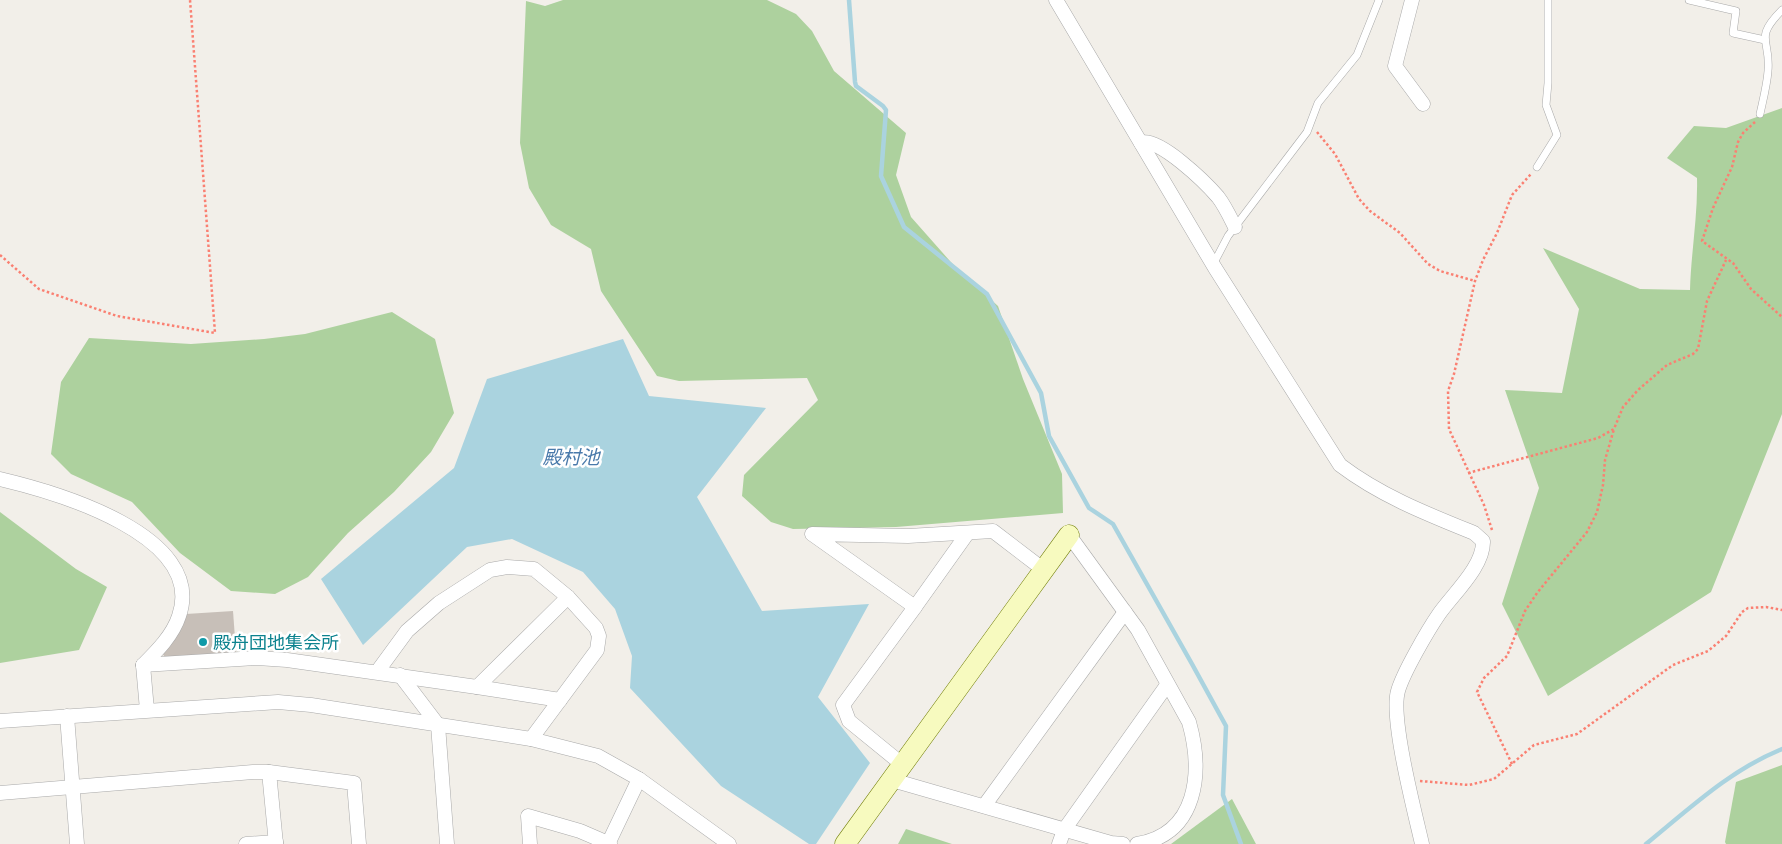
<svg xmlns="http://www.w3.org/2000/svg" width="1782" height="844" font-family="Poppins,'Noto Sans JP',sans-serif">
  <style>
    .forest { fill: #add19e }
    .water { fill: #aad3df }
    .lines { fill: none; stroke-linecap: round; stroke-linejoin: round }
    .stream { stroke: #aad3df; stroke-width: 4.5 }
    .building { fill: #c7bfb8 }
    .lane-casing { stroke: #a9a9a9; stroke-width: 8 }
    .street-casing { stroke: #a9a9a9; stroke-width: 15 }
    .secondary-casing { stroke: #707d05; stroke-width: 21 }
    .path { stroke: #fa8072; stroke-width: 2.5; stroke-dasharray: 2.5 2.5; stroke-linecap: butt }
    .lane { stroke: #fff; stroke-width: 7 }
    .street { stroke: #fff; stroke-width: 14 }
    .secondary { stroke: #f7fabf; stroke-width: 20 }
    .culture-dot { fill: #0f9aa8; stroke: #fff; stroke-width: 2 }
    .labels { text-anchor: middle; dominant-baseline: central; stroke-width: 5; stroke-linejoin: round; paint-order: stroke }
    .culture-label { font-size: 18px; fill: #0d838f; stroke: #fff; text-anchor: start }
    .water-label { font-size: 19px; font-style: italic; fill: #4a7aab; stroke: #fff }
  </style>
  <rect width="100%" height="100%" fill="#f2efe9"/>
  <g class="forest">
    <path d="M563,0H767L796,14L812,31L834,71L906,133L896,175L911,217L957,269L998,306L1023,379L1062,474L1063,513L896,527L793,529L771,522L742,496L744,475L818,400L807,378L679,381L657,376L601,291L591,249L551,225L529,188L520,143L526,1L545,6Z"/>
    <path d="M1782,108V414L1711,592L1548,696L1502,604L1539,488L1505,390L1562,393L1579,309L1543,248L1640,289L1690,290C1691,252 1698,216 1697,178L1667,158L1694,126L1726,128Z"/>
    <path d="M392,312L435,339L454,413L431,452L394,492L348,533L308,577L275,594L231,591L180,553L132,502L71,474L51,454L61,382L89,338L191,344L264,339L305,334Z"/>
    <path d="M0,512L76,569L107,587L79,650L0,663Z"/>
    <path d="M1782,765V844H1726L1725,842L1736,782Z"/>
    <path d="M1232,799L1256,844H1171Z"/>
    <path d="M906,829L952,844H898Z"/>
  </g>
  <path class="water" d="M623,339L649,396L766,408L697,497L762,611L869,604L818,697L870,763L816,844H809L721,786L630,688L632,656L615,609L583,572L512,539L467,547L363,645L321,579L454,468L487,379Z"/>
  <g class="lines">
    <g class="stream">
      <path d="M849,0L855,82L856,86L883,106L886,110L881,176L904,227L987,294L1041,393L1049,436L1089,508L1113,524L1192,664L1226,726L1223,795L1241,844"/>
      <path d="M1646,844C1689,809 1730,770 1782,749"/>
    </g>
  </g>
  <path class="building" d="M233,611L236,652L165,658L163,654L186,614Z"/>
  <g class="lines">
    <defs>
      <g id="lane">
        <path d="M1689,0L1736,11L1733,33L1765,40"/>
        <path d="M1760,114C1763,100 1767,85 1768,71C1771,39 1753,39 1782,10"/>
        <path d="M1537,167L1557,135L1546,105L1548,83V0"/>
        <path d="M1211,261L1216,259L1228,236L1307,132L1318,103L1357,55L1379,0"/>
      </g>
      <g id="street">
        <path d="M1056,0L1215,268L1340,465C1381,496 1427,514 1474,533L1483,541C1484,566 1453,594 1439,614C1428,630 1403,673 1398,691C1390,718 1415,813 1422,844"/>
        <path d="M1412,0L1395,66L1423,104"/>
        <path d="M1141,143C1158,136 1206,183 1218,197C1225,206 1230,217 1235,227"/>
        <path d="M0,479C55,492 207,535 179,616C173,635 157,651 143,665"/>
        <path d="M1069,535L1138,630L1189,722C1203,772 1198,834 1137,844"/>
        <path d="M915,607L967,534"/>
        <path d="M143,665L257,658L287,660L477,687L568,597"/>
        <path d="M143,665L147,710"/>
        <path d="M377,672L407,631L439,603L490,570L507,567L534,569L568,597L596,628L599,636L597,650L531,739"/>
        <path d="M400,675L438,725L447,844"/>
        <path d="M477,687L560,700"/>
        <path d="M67,716L77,844"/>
        <path d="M0,721L278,702L311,705L531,739L598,756L639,779L729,844"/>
        <path d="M903,765L849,721L843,705L915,607L812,534L908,536L993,531L1044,570"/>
        <path d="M269,772L276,844"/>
        <path d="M892,780L1111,843L1123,844"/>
        <path d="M0,793L253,772H269L354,783L359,844"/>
        <path d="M984,806L1125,612"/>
        <path d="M246,844L276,842"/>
        <path d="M530,844L528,816L580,831L610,844"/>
        <path d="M608,844L639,779"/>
        <path d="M1059,844L1064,830L1167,685"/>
      </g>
      <path id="secondary" d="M845,844L1069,535"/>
    </defs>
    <use href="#lane" class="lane-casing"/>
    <use href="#street" class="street-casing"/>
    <use href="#secondary" class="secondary-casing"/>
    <g class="path">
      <path d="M1755,122L1743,133L1738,142L1732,167L1713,208L1702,241L1733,263L1751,289L1782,317"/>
      <path d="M1317,132L1335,154L1359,199L1370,211L1400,233L1428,264L1440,271L1475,281"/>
      <path d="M0,255L39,289L117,316L215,333L190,0"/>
      <path d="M1468,473L1598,438L1614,429L1623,407L1638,390L1667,365L1693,354L1698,349L1707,301L1726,260"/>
      <path d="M1492,530L1484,505L1449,429L1448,391L1454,374L1475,281L1483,260L1497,233L1512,195L1531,174"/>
      <path d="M1512,764L1477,692L1484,678L1507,656L1525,611L1537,593L1587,532L1597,512L1603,485L1605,460L1614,429"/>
      <path d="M1420,781L1469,785L1494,779L1534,745L1577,734L1673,665L1708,651L1726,636L1742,612L1748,608L1766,607L1782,610"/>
    </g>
    <use href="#lane" class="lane"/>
    <use href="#street" class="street"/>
    <use href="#secondary" class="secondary"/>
  </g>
  <circle class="culture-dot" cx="203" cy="642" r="5"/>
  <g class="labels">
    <g class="culture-label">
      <text x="213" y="642">殿舟団地集会所</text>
    </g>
    <g class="water-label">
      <text x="571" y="457">殿村池</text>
    </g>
  </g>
</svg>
